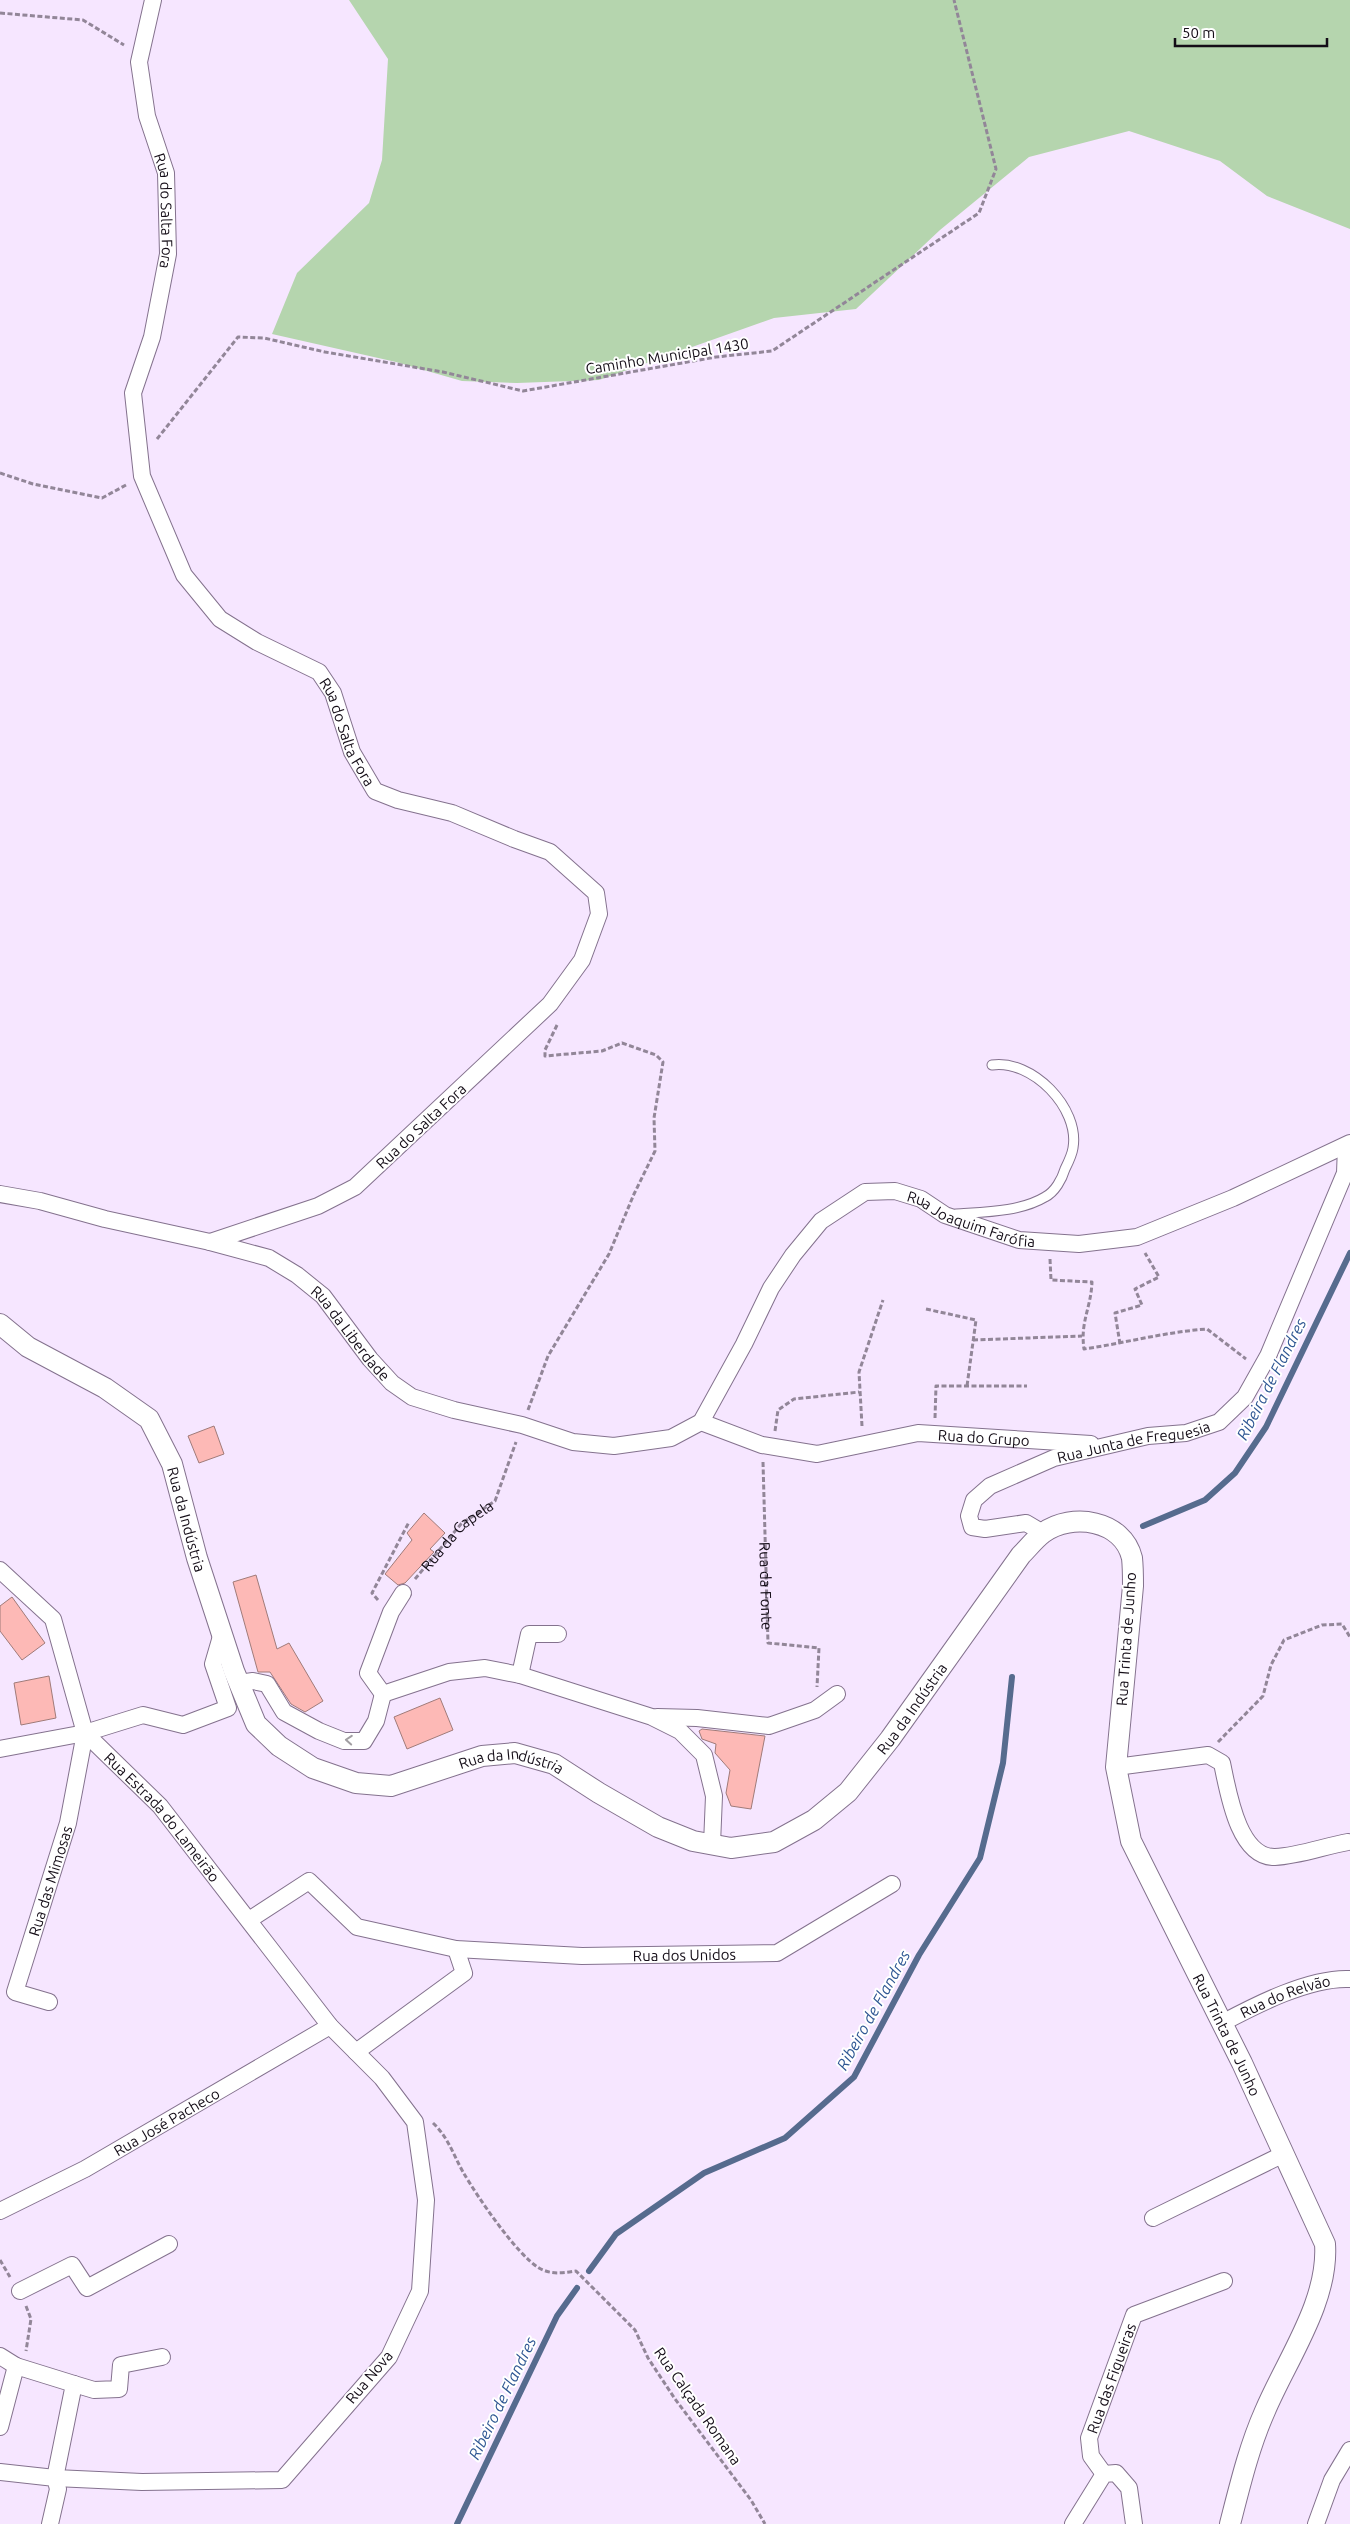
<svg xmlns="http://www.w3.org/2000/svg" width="1350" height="2524" font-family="Ubuntu,sans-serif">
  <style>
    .green { fill: #b5d5ae }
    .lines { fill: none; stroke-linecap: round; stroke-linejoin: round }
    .stream { stroke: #566b8e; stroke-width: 6 }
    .building { fill: #fdb9b6; stroke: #a07b79 }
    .service-casing { stroke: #84728e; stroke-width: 11 }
    .minor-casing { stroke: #84728e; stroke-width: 18 }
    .tertiary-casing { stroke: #84728e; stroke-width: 22 }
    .path { stroke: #928698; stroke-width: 3; stroke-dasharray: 5 2.5; stroke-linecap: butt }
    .service { stroke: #fff; stroke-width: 9 }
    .minor { stroke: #fff; stroke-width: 16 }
    .tertiary { stroke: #fff; stroke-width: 20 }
    .oneway { stroke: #a19ea2 }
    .labels { text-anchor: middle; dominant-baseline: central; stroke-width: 4; stroke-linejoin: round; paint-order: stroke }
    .street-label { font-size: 15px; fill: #140d17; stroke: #fff }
    .water-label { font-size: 16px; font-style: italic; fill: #2f5793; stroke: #fff }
  </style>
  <rect width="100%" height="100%" fill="#f6e6ff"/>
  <path class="green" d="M349,0H1350V229L1267,196L1220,161L1129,131L1029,157L940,230L856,309L774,318L599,380L517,383L462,381L396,362L272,334L297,273L369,203L382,160L388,59Z"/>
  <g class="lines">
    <g class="stream">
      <path d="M1143,1526L1205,1500L1235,1473L1266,1427L1350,1253"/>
      <path d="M589,2271L616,2234L704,2173L785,2138L854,2077L919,1955L980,1858L1003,1763L1012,1677"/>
      <path d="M457,2524L557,2316L577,2288"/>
    </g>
  </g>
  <g class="building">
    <path d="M214,1426L224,1454L199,1463L188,1436Z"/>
    <path d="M424,1513L445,1533L430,1549L434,1552L405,1583L398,1585L385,1574L412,1540L407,1533Z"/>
    <path d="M256,1575L277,1649L289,1643L323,1701L305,1712L291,1704L270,1672H258L233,1582Z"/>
    <path d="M12,1597L45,1643L22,1660L0,1631V1606Z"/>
    <path d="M49,1676L56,1718L21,1725L14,1683Z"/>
    <path d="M440,1698L453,1730L407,1749L394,1717Z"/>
    <path d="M702,1729L765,1736L751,1809L731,1806L726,1793L730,1770L715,1753L716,1744L702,1739L699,1731Z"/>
  </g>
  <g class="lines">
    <defs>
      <path id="service" d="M956,1214C984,1212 1020,1212 1045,1197C1055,1192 1062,1179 1065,1169C1068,1163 1072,1155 1073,1148C1080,1108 1032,1059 992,1065"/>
      <g id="minor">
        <path id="s3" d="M153,0L139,62L147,116L166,173L168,254L152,337L133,393L142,476L184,575L220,619L257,642L319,672L333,693L352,752L375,791L398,800L452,813L514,839L550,852L596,893L599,914L582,960L550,1004L355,1187L318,1206L210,1242"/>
        <path id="s4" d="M0,1194L40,1201L105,1219L210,1242L269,1258L297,1275L323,1296L370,1359L392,1383L412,1397L454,1410L522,1425L573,1442L614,1446L671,1438L701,1422L744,1344L771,1288L793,1255L821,1221L865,1192L895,1191L921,1199L945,1215L1019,1240L1079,1244L1137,1237L1233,1198L1350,1143"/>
        <path id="s5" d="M701,1422L762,1445L817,1454L918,1433L1091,1444"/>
        <path id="s6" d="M1043,1533L1026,1523L985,1529L972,1527L969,1516L974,1500L990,1486L1054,1458L1148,1436L1186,1433L1219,1422L1245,1397L1268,1356L1345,1173L1346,1146"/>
        <path id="s7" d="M0,1570L53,1619L85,1733L160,1806L330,2026L382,2078L415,2122L426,2200L420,2291L389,2357L282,2480L142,2482L55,2478L74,2384L16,2366L0,2427"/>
        <path d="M520,1675L529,1634H558"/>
        <path d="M239,1683L253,1681L267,1684L284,1712L319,1731L344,1741H364L376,1721L383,1694"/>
        <path d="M383,1694L449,1672L485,1668L520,1675L652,1717L680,1731L704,1755L714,1796L712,1844"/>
        <path d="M383,1694L368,1673L391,1612L403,1593"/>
        <path d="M657,1717L697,1718L769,1726L815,1710L837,1694"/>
        <path d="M0,1749L85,1733L143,1715L183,1725L228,1708L213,1664L222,1633"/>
        <path d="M1116,1767L1208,1755L1222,1763C1228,1791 1238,1858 1275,1857C1299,1856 1325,1846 1348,1842"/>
        <path id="s8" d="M249,1920L309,1881L357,1927L456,1949L582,1956L777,1953L892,1884"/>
        <path id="s9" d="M49,2002L15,1992L68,1823L85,1733"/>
        <path id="s10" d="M1222,2023C1256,2005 1310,1977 1350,1979"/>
        <path d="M356,2052L464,1973L456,1949"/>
        <path id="s11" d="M0,2211L85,2169L330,2026"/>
        <path d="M1153,2218L1284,2154"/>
        <path d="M20,2291L72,2265L87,2288L169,2244"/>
        <path d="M0,2356L16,2366"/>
        <path d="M74,2384L94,2390L119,2389L121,2365L162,2357"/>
        <path d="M0,2472L55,2478L58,2489L50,2524"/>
        <path id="s12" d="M1104,2474L1091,2456L1089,2438L1134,2315L1224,2281"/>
        <path d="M1073,2524L1104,2474L1116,2473L1129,2488L1134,2524"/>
        <path d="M1316,2524L1332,2480L1350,2450"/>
      </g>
      <g id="tertiary">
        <path id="s13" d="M0,1324L28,1347L105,1388L149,1419L172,1464L197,1558L234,1671L256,1724L279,1746L313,1768L356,1783L391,1786L482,1756L515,1753L554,1764L599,1793L658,1827L693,1841L731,1848L774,1842L814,1820L848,1792L890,1739L1021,1555C1028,1548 1035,1539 1043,1533C1072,1512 1123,1520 1132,1558C1133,1567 1133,1577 1133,1586L1116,1767L1131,1841L1242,2063L1325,2244C1329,2301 1287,2359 1265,2411C1249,2447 1240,2485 1230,2524"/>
      </g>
    </defs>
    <use href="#service" class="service-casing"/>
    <use href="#minor" class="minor-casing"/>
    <use href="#tertiary" class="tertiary-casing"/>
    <g class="path">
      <path d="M0,13L83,20L124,45"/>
      <path d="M157,439L238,337L264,338L325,352L443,372L523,391L716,357L772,351L979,213L996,169L954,0"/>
      <path d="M0,473L33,484L102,498L126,485"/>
      <path d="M1050,1259L1051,1280L1092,1282C1091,1308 1080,1322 1084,1349C1125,1343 1165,1332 1207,1329L1246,1359"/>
      <path d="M926,1309L976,1320L967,1386"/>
      <path d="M973,1340L1082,1336"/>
      <path d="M1120,1344L1115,1313L1142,1305L1135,1289L1159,1277L1145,1253"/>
      <path d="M528,1410L548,1356L609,1254L634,1194L655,1151L654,1118L663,1062L656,1055L622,1043L602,1051L545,1056V1050L558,1023"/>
      <path d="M935,1418L936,1386H1027"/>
      <path d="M862,1426L859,1372L883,1300"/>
      <path d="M775,1431L778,1410L794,1399L859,1392"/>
      <path id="s1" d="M763,1462L768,1643L819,1648L817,1687"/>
      <path id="s2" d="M415,1579L461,1524L495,1501L516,1442"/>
      <path d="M378,1600L372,1593L409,1522"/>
      <path d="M1218,1742L1263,1696L1271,1665L1284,1640L1322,1625L1342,1624L1350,1637"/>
      <path d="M433,2123C448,2137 453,2154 463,2172C477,2196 516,2254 539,2268C551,2275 563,2273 576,2271L635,2330L648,2358L675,2399L751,2500L765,2524"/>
      <path d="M0,2260L10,2277"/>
      <path d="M26,2306L31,2319L26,2351"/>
    </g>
    <use href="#service" class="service"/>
    <use href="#minor" class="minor"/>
    <use href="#tertiary" class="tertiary"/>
  </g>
  <defs><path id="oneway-chevron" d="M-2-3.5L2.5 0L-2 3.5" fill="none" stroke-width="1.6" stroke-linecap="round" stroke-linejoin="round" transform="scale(1.25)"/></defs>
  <use class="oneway" href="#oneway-chevron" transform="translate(349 1740) rotate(-176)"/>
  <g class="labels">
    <g class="street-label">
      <text stroke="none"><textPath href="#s3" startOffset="216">Rua do Salta Fora</textPath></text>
      <text transform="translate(667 356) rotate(-9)">Caminho Municipal 1430</text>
      <text stroke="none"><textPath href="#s3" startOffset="830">Rua do Salta Fora</textPath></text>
      <text transform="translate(421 1126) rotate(-43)">Rua do Salta Fora</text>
      <text stroke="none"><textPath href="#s4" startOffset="1178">Rua Joaquim Farófia</textPath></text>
      <text stroke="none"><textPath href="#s4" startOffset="389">Rua da Liberdade</textPath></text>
      <text stroke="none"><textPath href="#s5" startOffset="290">Rua do Grupo</textPath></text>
      <text stroke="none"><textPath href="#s6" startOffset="275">Rua Junta de Freguesia</textPath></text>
      <text stroke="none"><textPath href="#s13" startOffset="285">Rua da Indústria</textPath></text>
      <text stroke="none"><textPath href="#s2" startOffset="61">Rua da Capela</textPath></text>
      <text stroke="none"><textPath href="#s1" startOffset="124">Rua da Fonte</textPath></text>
      <text transform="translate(1126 1639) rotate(-86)">Rua Trinta de Junho</text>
      <text stroke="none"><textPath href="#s13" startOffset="1260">Rua da Indústria</textPath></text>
      <text stroke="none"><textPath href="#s13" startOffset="780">Rua da Indústria</textPath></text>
      <text stroke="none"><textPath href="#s7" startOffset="305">Rua Estrada do Lameirão</textPath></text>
      <text stroke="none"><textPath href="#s9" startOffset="152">Rua das Mimosas</textPath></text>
      <text stroke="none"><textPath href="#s8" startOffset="468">Rua dos Unidos</textPath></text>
      <text stroke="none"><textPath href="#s10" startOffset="69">Rua do Relvão</textPath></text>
      <text stroke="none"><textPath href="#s13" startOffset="2089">Rua Trinta de Junho</textPath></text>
      <text stroke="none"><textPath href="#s11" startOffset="189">Rua José Pacheco</textPath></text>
      <text transform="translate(369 2377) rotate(-50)">Rua Nova</text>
      <text stroke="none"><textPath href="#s12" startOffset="104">Rua das Figueiras</textPath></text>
      <text transform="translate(698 2406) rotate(55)">Rua Calçada Romana</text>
    </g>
    <g class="water-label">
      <text transform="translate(1271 1379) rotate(-63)">Ribeira de Flandres</text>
      <text transform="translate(873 2010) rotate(-61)">Ribeiro de Flandres</text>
      <text transform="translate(502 2398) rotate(-64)">Ribeiro de Flandres</text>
    </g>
  </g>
  <path d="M1175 38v8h152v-8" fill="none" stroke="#140d17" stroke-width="2.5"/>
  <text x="1182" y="38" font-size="15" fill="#140d17" stroke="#ffffff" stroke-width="4" paint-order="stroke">50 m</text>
</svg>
